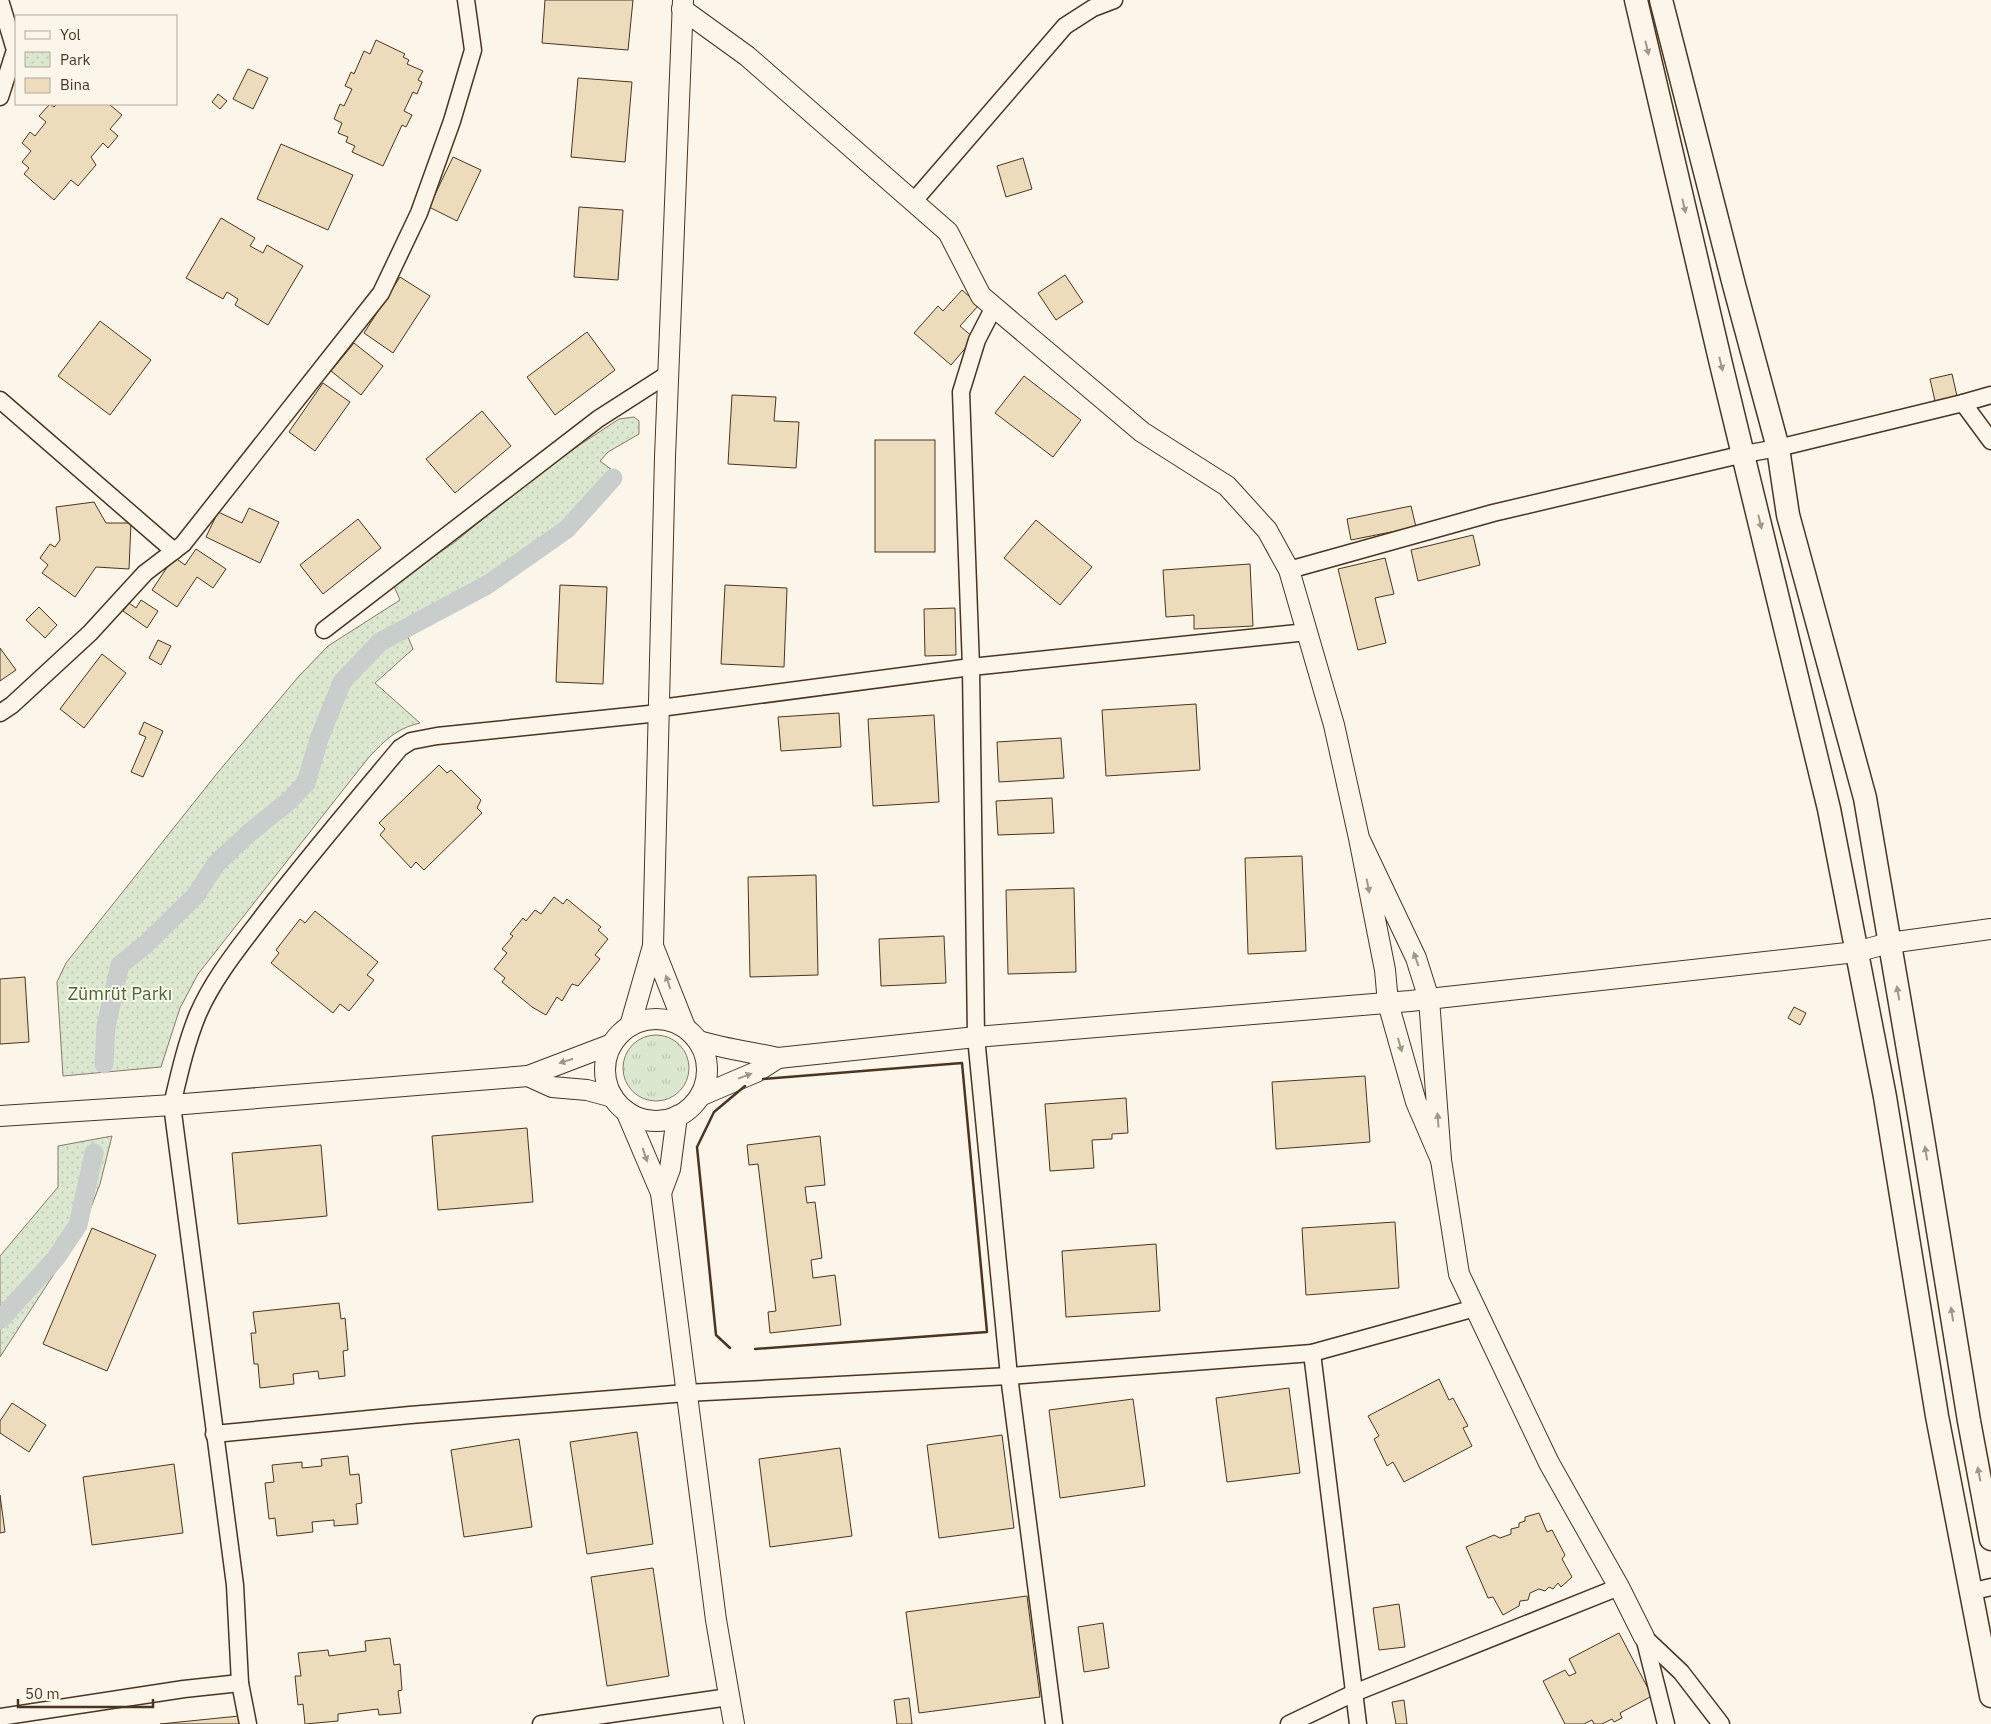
<svg xmlns="http://www.w3.org/2000/svg" width="1991" height="1724" font-family="'IBM Plex Sans',sans-serif">
  <style>
    .grass { fill: url(#grass-tufts); stroke: #887966 }
    .park { fill: url(#park-dots); stroke: #887966 }
    .lines { fill: none; stroke-linecap: round; stroke-linejoin: round }
    .canal { stroke: #c9cecd; stroke-width: 19 }
    .building { fill: #ecdcbc; stroke: #4a3520 }
    .minor-casing { stroke: #4a3520; stroke-width: 19 }
    .tertiary-casing { stroke: #4a3520; stroke-width: 22 }
    .secondary-casing { stroke: #4a3520; stroke-width: 25 }
    .minor { stroke: #fbf6e9; stroke-width: 16 }
    .tertiary { stroke: #fbf6e9; stroke-width: 20 }
    .secondary { stroke: #fbf6e9; stroke-width: 22 }
    .wall { stroke: #4a3520; stroke-width: 2.5 }
    .oneway { fill: #a29684 }
    .labels { text-anchor: middle; dominant-baseline: central; stroke-width: 4; stroke-linejoin: round; paint-order: stroke }
    .park-label { font-size: 18px; fill: #436837; stroke: #fbf6e9 }
  </style>
  <defs>
    <pattern id="grass-tufts" width="24" height="20" patternUnits="userSpaceOnUse" patternTransform="scale(1.25)"><rect width="24" height="20" fill="#dce7d0"/><path d="M3 7l-1-3M5 7V3M7 7l1-3M15 17l-1-3M17 17v-4M19 17l1-3" fill="none" stroke="#bec7b2"/></pattern>
    <pattern id="park-dots" width="8" height="8" patternUnits="userSpaceOnUse" patternTransform="scale(1.25)"><rect width="8" height="8" fill="#dce7d0"/><path d="M2 2h.1M6 6h.1" fill="none" stroke="#bec7b2" stroke-width="1.8" stroke-linecap="round"/></pattern>
  </defs>
  <rect width="100%" height="100%" fill="#fbf6e9"/>
  <circle class="grass" cx="656" cy="1068" r="33"/>
  <g class="park">
    <path d="M634,417L639,421V434L608,452L600,461L620,476L573,528L489,587L408,637L413,649L375,683L420,723C395,729 386,740 369,757L198,974L180,1008L161,1067L63,1076L57,982L66,963L219,771L299,676L328,646L400,600L393,584L455,542L536,475L581,444L619,419Z"/>
    <path d="M112,1136L100,1184L82,1231L0,1357V1256L58,1187V1146Z"/>
  </g>
  <g class="lines">
    <g class="canal">
      <path d="M104,1064L106,1026L120,965L145,945L196,895L216,864L249,833L290,800L306,783L319,739L342,682L380,642L487,585L567,529L613,478"/>
      <path d="M0,1320L56,1258L78,1225L94,1153"/>
    </g>
  </g>
  <g class="building">
    <path d="M545,0H633L628,50L542,43Z"/>
    <path d="M376,40L405,54L403,57L409,60L407,64L423,71L418,80L422,82L417,94L413,92L404,111L412,115L406,127L402,125L383,166L352,152L355,146L346,142L348,137L338,133L342,123L334,119L340,104L344,106L352,89L345,86L351,72L354,74L364,51L370,54Z"/>
    <path d="M248,69L268,78L253,109L233,99Z"/>
    <path d="M578,78L632,82L625,162L571,157Z"/>
    <path d="M218,94L227,101L220,109L212,102Z"/>
    <path d="M50,104L54,107L57,104H109L122,115L110,129L118,136L108,148L103,143L91,157L96,165L78,186L71,180L54,200L24,174L29,168L22,162L31,151L22,143L30,132L35,136L46,122L39,116Z"/>
    <path d="M281,144L353,175L328,230L257,199Z"/>
    <path d="M453,157L481,170L457,221L429,207Z"/>
    <path d="M1023,158L1032,189L1006,197L997,166Z"/>
    <path d="M579,207L623,210L618,280L574,277Z"/>
    <path d="M221,218L255,238L250,246L263,253L267,245L303,266L268,325L235,305L238,299L227,292L223,299L186,278Z"/>
    <path d="M1065,275L1083,302L1056,320L1038,293Z"/>
    <path d="M400,277L430,296L393,353L364,333Z"/>
    <path d="M962,290L979,305L960,326L974,338L951,365L914,333L938,306L943,311Z"/>
    <path d="M100,321L151,360L110,415L58,376Z"/>
    <path d="M587,332L615,370L555,415L527,377Z"/>
    <path d="M354,343L383,366L361,395L331,371Z"/>
    <path d="M1952,374L1957,396L1935,401L1930,379Z"/>
    <path d="M1024,376L1081,420L1053,457L995,413Z"/>
    <path d="M323,383L350,402L315,451L289,432Z"/>
    <path d="M732,395L776,397L774,421L799,422L796,468L728,464Z"/>
    <path d="M482,411L511,446L455,493L426,459Z"/>
    <rect x="875" y="440" width="60" height="112"/>
    <path d="M94,502L106,523H131L129,569L96,567L75,597L42,573L48,565L40,558L50,544L55,547L60,540L56,507Z"/>
    <path d="M1411,506L1416,527L1351,540L1347,519Z"/>
    <path d="M249,508L279,522L260,563L206,537L218,512L242,523Z"/>
    <path d="M358,519L381,548L323,594L300,565Z"/>
    <path d="M1036,520L1092,567L1060,605L1004,558Z"/>
    <path d="M1473,535L1480,565L1418,581L1411,550Z"/>
    <path d="M196,549L226,569L213,588L197,577L177,607L152,590L174,557L185,565Z"/>
    <path d="M1385,558L1394,594L1375,598L1386,643L1358,650L1338,569Z"/>
    <path d="M1250,564L1253,626L1194,629V615L1166,617L1163,570Z"/>
    <path d="M560,585L607,587L603,684L556,682Z"/>
    <path d="M725,585L787,588L784,667L721,664Z"/>
    <path d="M141,600L158,611L147,628L123,611L129,603L136,608Z"/>
    <path d="M39,607L57,625L45,638L26,620Z"/>
    <path d="M955,608L956,655L925,656L924,609Z"/>
    <path d="M158,640L171,646L161,665L149,658Z"/>
    <path d="M0,648L16,670L0,681Z"/>
    <path d="M102,654L126,673L84,728L60,709Z"/>
    <path d="M1196,704L1200,770L1106,776L1102,710Z"/>
    <path d="M839,713L841,747L781,751L778,717Z"/>
    <path d="M934,715L939,802L873,806L868,719Z"/>
    <path d="M144,722L163,731L143,777L131,772L146,737L139,734Z"/>
    <path d="M1061,738L1064,778L999,782L997,742Z"/>
    <path d="M439,765L447,773L451,770L481,800L477,808L482,813L424,870L416,862L411,868L380,835L385,829L379,823Z"/>
    <path d="M1052,798L1054,833L998,835L996,801Z"/>
    <path d="M1302,856L1306,951L1248,954L1245,858Z"/>
    <path d="M816,875L818,975L750,977L748,877Z"/>
    <path d="M1074,888L1076,972L1008,974L1006,890Z"/>
    <path d="M554,897L563,904L567,899L601,927L598,930L608,939L595,955L600,959L578,986L572,984L562,1001L557,997L546,1015L532,1007L502,982L505,978L494,969L507,953L502,949L513,936L510,934L523,918L526,921L535,910L541,914Z"/>
    <path d="M315,911L378,962L367,975L374,980L349,1011L340,1004L333,1013L271,963L279,953L276,950L300,919L305,923Z"/>
    <path d="M944,936L946,983L881,986L879,939Z"/>
    <path d="M25,977L29,1042L0,1044V979Z"/>
    <path d="M1794,1007L1806,1013L1800,1025L1788,1018Z"/>
    <path d="M1365,1076L1370,1142L1276,1149L1272,1082Z"/>
    <path d="M1126,1098L1128,1133L1112,1134V1139L1092,1140L1094,1168L1050,1171L1045,1104Z"/>
    <path d="M527,1128L533,1202L438,1210L432,1136Z"/>
    <path d="M820,1136L825,1185L805,1187L807,1203L815,1202L822,1258L811,1260L813,1278L835,1275L841,1325L770,1333L768,1312L776,1311L758,1164L749,1165L747,1145Z"/>
    <path d="M321,1145L327,1216L238,1224L232,1153Z"/>
    <path d="M1395,1222L1399,1288L1306,1295L1302,1228Z"/>
    <path d="M92,1228L156,1255L107,1371L43,1344Z"/>
    <path d="M1156,1244L1160,1311L1066,1317L1062,1251Z"/>
    <path d="M339,1303L341,1319L345,1318L348,1350L343,1351L345,1376L319,1379L318,1371L293,1374L294,1384L260,1388L258,1364H254L251,1333H256L253,1312Z"/>
    <path d="M1439,1379L1449,1400L1453,1398L1468,1426L1463,1428L1472,1446L1404,1482L1393,1462L1387,1466L1374,1439L1379,1436L1368,1416Z"/>
    <path d="M1289,1388L1300,1473L1227,1482L1216,1398Z"/>
    <path d="M1133,1399L1145,1486L1060,1498L1049,1410Z"/>
    <path d="M12,1403L46,1425L29,1452L0,1433V1421Z"/>
    <path d="M637,1432L653,1544L587,1554L570,1442Z"/>
    <path d="M1002,1435L1014,1528L939,1538L927,1445Z"/>
    <path d="M519,1439L532,1527L464,1537L451,1450Z"/>
    <path d="M840,1448L852,1536L770,1547L759,1459Z"/>
    <path d="M348,1456L350,1475L359,1474L362,1503L356,1504L358,1524L334,1526V1520L312,1522L313,1532L277,1536L275,1518L269,1519L265,1483L274,1482L272,1465L302,1462V1468L322,1466L321,1459Z"/>
    <path d="M174,1464L183,1533L92,1545L83,1477Z"/>
    <path d="M0,1495L5,1532L0,1533Z"/>
    <path d="M1539,1513L1547,1532L1552,1530L1565,1555L1562,1559L1572,1577L1561,1587L1558,1583L1553,1589L1549,1587L1545,1591L1539,1589L1530,1593L1528,1600L1520,1601L1519,1606L1503,1615L1493,1597L1488,1598L1466,1547L1494,1535L1500,1538L1511,1534V1529L1519,1527V1523L1525,1521V1517Z"/>
    <path d="M653,1568L669,1676L607,1686L591,1577Z"/>
    <path d="M1027,1596L1040,1697L919,1713L906,1612Z"/>
    <path d="M1399,1604L1405,1647L1379,1650L1373,1608Z"/>
    <path d="M1103,1623L1109,1668L1084,1672L1078,1627Z"/>
    <path d="M1619,1633L1652,1696L1620,1713L1622,1718L1614,1722L1612,1719L1602,1724H1594L1592,1720L1584,1724H1565L1543,1681L1565,1670L1569,1676L1576,1673L1569,1659Z"/>
    <path d="M390,1638L394,1665L400,1664L402,1690L398,1691L401,1713L379,1715L378,1709L338,1714V1721L305,1724L303,1704L298,1705L295,1676H301L298,1653L328,1650L329,1656L366,1651L365,1641Z"/>
    <path d="M909,1698L912,1724H897L894,1700Z"/>
    <path d="M1404,1700L1407,1724H1396L1392,1702Z"/>
    <path d="M239,1716L240,1724H160Z"/>
  </g>
  <g class="lines">
    <defs>
      <g id="minor">
        <path d="M0,0L15,50L0,97"/>
        <path d="M913,202L1065,26L1093,8L1114,0"/>
        <path d="M994,307L977,340L961,392L971,667L976,1037L1009,1376L1054,1724"/>
        <path d="M0,400L174,551"/>
        <path d="M1963,403L1991,395"/>
        <path d="M1289,570L1493,513L1744,454L1778,448L1963,403L1991,441"/>
        <path d="M324,630L598,419L668,374"/>
        <path d="M660,708L971,667L1307,632"/>
        <path d="M0,713L12,705L90,633L145,573L183,544L381,293L419,213L452,121L473,50L466,0"/>
        <path d="M1312,1353L1358,1724"/>
        <path d="M214,1434L410,1415L686,1393L1009,1376L1312,1353L1475,1308"/>
        <path d="M1970,1592L1991,1587"/>
        <path d="M1644,1637L1681,1672L1721,1724"/>
        <path d="M1644,1637L1666,1724"/>
        <path d="M0,1717L184,1689L240,1683"/>
        <path d="M248,1724L240,1683L235,1585L172,1105C179,1075 186,1043 198,1014C214,977 241,945 265,913C308,857 354,803 400,748L411,741L437,736L659,713"/>
        <path d="M541,1724L729,1697"/>
        <path d="M1289,1724L1354,1693L1619,1587"/>
      </g>
      <g id="tertiary">
        <path d="M682,9L747,56L948,232L981,296L1142,432L1227,486L1267,530L1289,570L1334,725L1359,838L1385,970L1388,1003L1416,1102L1441,1160L1429,999L1416,958L1359,838"/>
        <path d="M653,946L665,457L683,0"/>
        <circle cx="656" cy="1070" r="51"/>
        <path d="M630,1026L653,946L685,1027"/>
        <path d="M699,1041C725,1049 751,1052 778,1058L756,1072L700,1096"/>
        <path d="M612,1044L528,1076L552,1087L587,1090L613,1097"/>
        <path d="M778,1058L976,1037L1410,1001L1856,952L1889,943L1991,929"/>
        <path d="M626,1111L661,1193L670,1169L677,1116"/>
        <path d="M0,1116L172,1105L528,1076"/>
        <path d="M1441,1160L1459,1274L1549,1463L1619,1587L1644,1637"/>
        <path d="M661,1193L716,1620L734,1724"/>
      </g>
      <g id="secondary">
        <path d="M1636,0L1721,364L1829,809L1885,1097L1937,1416L1991,1696"/>
        <path d="M1661,0L1734,285L1778,448L1788,515L1865,798L1920,1120L1969,1421L1991,1539"/>
      </g>
    </defs>
    <use href="#minor" class="minor-casing"/>
    <use href="#tertiary" class="tertiary-casing"/>
    <use href="#secondary" class="secondary-casing"/>
    <use href="#minor" class="minor"/>
    <use href="#tertiary" class="tertiary"/>
    <use href="#secondary" class="secondary"/>
    <g class="wall">
      <path d="M730,1348L716,1335L697,1147L714,1112L745,1086"/>
      <path d="M755,1349L987,1332L962,1063L763,1079"/>
    </g>
  </g>
  <defs><path id="oneway-solid" d="M-6-.8H1V-3.2L6.5 0L1 3.2V.8H-6Z" transform="scale(1.25)"/></defs>
  <g class="oneway">
    <use href="#oneway-solid" transform="translate(1647 48) rotate(77)"/>
    <use href="#oneway-solid" transform="translate(1684 206) rotate(77)"/>
    <use href="#oneway-solid" transform="translate(1721 364) rotate(76)"/>
    <use href="#oneway-solid" transform="translate(1760 522) rotate(77)"/>
    <use href="#oneway-solid" transform="translate(1368 886) rotate(79)"/>
    <use href="#oneway-solid" transform="translate(1416 959) rotate(-110)"/>
    <use href="#oneway-solid" transform="translate(668 982) rotate(-108)"/>
    <use href="#oneway-solid" transform="translate(1898 993) rotate(-100)"/>
    <use href="#oneway-solid" transform="translate(1400 1045) rotate(74)"/>
    <use href="#oneway-solid" transform="translate(566 1061) rotate(163)"/>
    <use href="#oneway-solid" transform="translate(745 1076) rotate(-20)"/>
    <use href="#oneway-solid" transform="translate(1438 1120) rotate(-94)"/>
    <use href="#oneway-solid" transform="translate(1926 1153) rotate(-99)"/>
    <use href="#oneway-solid" transform="translate(645 1155) rotate(71)"/>
    <use href="#oneway-solid" transform="translate(1952 1314) rotate(-99)"/>
    <use href="#oneway-solid" transform="translate(1979 1474) rotate(-101)"/>
  </g>
  <g class="labels">
    <g class="park-label">
      <text x="120" y="993">Zümrüt Parkı</text>
    </g>
  </g>
  <rect x="15" y="15" width="162" height="90" fill="#fbf6e9" stroke="#b4a999"/>
  <rect x="25" y="31" width="25" height="8" fill="#fbf6e9" stroke="#b4a999"/>
  <text x="60" y="40" font-size="15" fill="#4a3520">Yol</text>
  <rect x="25" y="52" width="25" height="15" fill="url(#park-dots)" stroke="#b4a999"/>
  <text x="60" y="65" font-size="15" fill="#4a3520">Park</text>
  <rect x="25" y="78" width="25" height="15" fill="#ecdcbc" stroke="#b4a999"/>
  <text x="60" y="90" font-size="15" fill="#4a3520">Bina</text>
  <path d="M18 1699v8h135v-8" fill="none" stroke="#4a3520" stroke-width="2.5"/>
  <text x="25" y="1699" font-size="15" fill="#4a3520" stroke="#fbf6e9" stroke-width="4" paint-order="stroke">50 m</text>
</svg>
